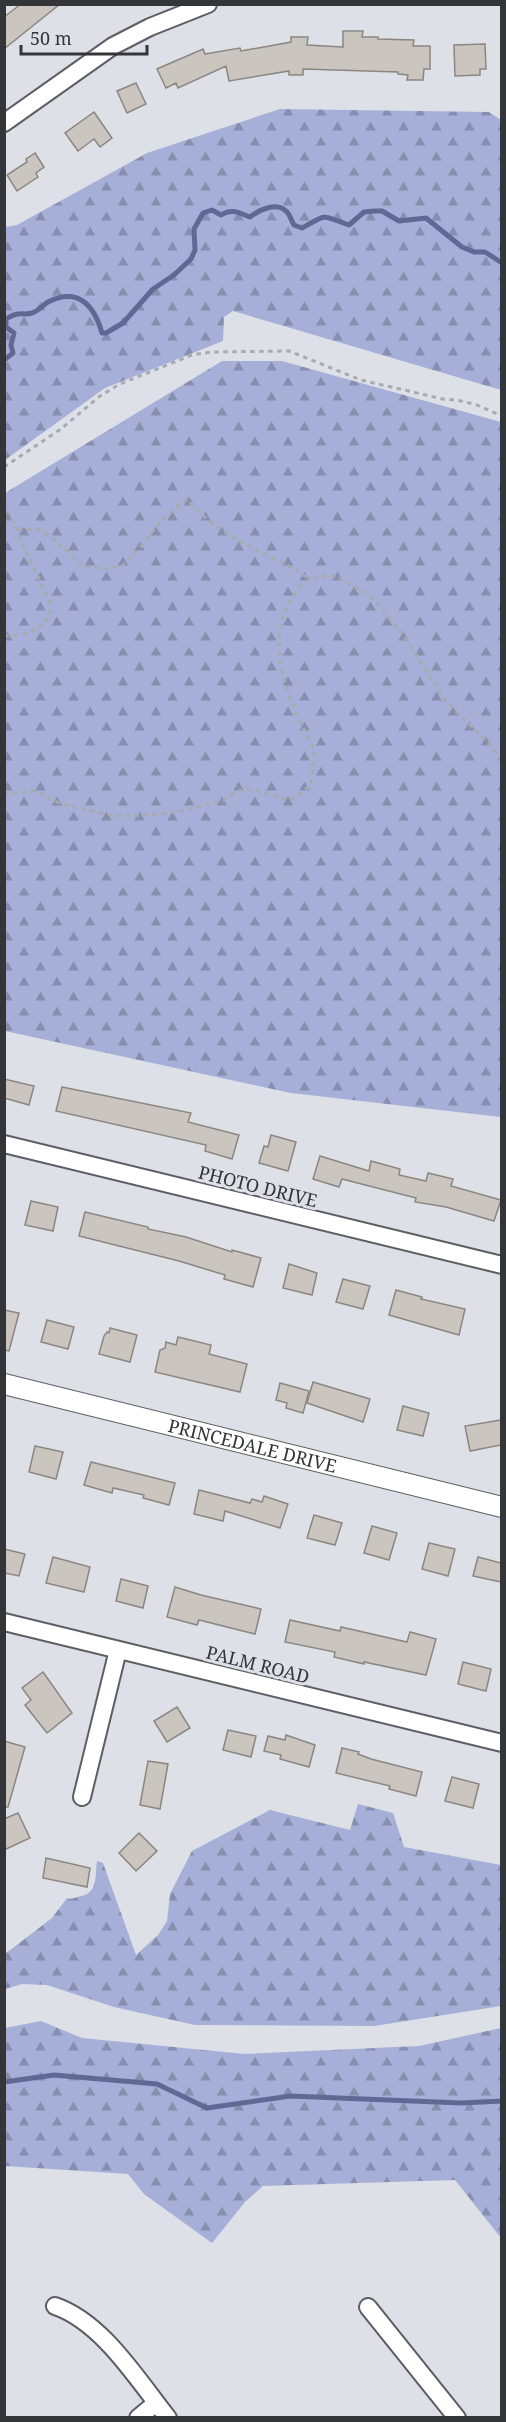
<svg xmlns="http://www.w3.org/2000/svg" width="506" height="2422" font-family="'Noto Serif',serif">
  <style>
    .forest { fill: url(#forest-firs) }
    .lines { fill: none; stroke-linecap: round; stroke-linejoin: round }
    .stream { stroke: #5f6994; stroke-width: 5 }
    .building { fill: #cac5be; stroke: #8b8680; stroke-width: 1.5 }
    .minor-casing { stroke: #5c5e64; stroke-width: 20 }
    .tertiary-casing { stroke: #5c5e64; stroke-width: 22 }
    .path { stroke: #a8aab0; stroke-width: 3; stroke-dasharray: 4.5 4.5; stroke-linecap: butt }
    .minor { stroke: #fff; stroke-width: 16 }
    .tertiary { stroke: #fff; stroke-width: 20 }
    .labels { text-anchor: middle; dominant-baseline: central; stroke-width: 6; stroke-linejoin: round; paint-order: stroke }
    .street-label { font-size: 18px; fill: #343538; stroke: #dee0e8 }
  </style>
  <defs>
    <pattern id="forest-firs" width="22" height="20" patternUnits="userSpaceOnUse" patternTransform="scale(1.5)"><rect width="22" height="20" fill="#a5afd7"/><path d="M5 1l3.5 6h-7zM16 11l3.5 6h-7z" fill="#878faf"/></pattern>
  </defs>
  <rect width="100%" height="100%" fill="#dee0e8"/>
  <g class="forest">
    <path d="M280,109L489,112L501,120V390L233,311L224,317L223,341L105,388L5,460V227L17,225L147,153Z"/>
    <path d="M222,361H282L501,422V1117L291,1093L5,1031V493Z"/>
    <path d="M358,1804L393,1813L404,1847L501,1865V2006L374,2026L195,2025L114,2007L47,1985L22,1984L5,1989V1954L52,1918L67,1898C73,1900 75,1897 82,1896C98,1892 95,1875 97,1861L103,1863L136,1955L158,1935L167,1921L170,1894L192,1851L270,1810L350,1830Z"/>
    <path d="M41,2021L82,2038L245,2054L419,2046L501,2028V2238L455,2180L263,2186L245,2202L212,2243L144,2194L128,2174L5,2166V2028Z"/>
  </g>
  <g class="lines">
    <g class="stream">
      <path d="M4,360L13,353L11,345L14,333L6,327V319C20,310 22,316 32,313C37,312 43,305 48,302C78,287 94,305 102,333H106L123,323L153,289L174,275L191,259L195,250L194,229L203,213L212,210L221,215C232,208 239,213 250,217C259,210 277,201 287,212C290,215 292,222 294,225L302,228C329,213 320,215 349,225L364,212L374,211H382L399,221L426,218L462,247L474,252H485L502,263"/>
      <path d="M4,2082L54,2075L157,2084L207,2108L290,2096L461,2103L502,2101"/>
    </g>
  </g>
  <g class="building">
    <path d="M21,4H60L4,49V17Z"/>
    <path d="M343,31H363L362,37H378V39L414,40L413,46H430V69H424L423,80H407L408,75L398,74V72L303,69V75H289V71L229,81L226,66L178,88L176,83L166,88L157,69L203,49L205,54L240,48L241,51L291,42V37H308L307,45L343,47Z"/>
    <path d="M485,44L486,69H480V75L455,76L454,45Z"/>
    <path d="M136,83L146,104L127,113L117,91Z"/>
    <path d="M94,112L112,138L100,147L94,139L78,151L65,133Z"/>
    <path d="M35,153L44,167L36,173L38,177L17,191L7,175L27,162L26,159Z"/>
    <path d="M4,1079L34,1086L29,1105L4,1098Z"/>
    <path d="M62,1087L191,1113L188,1122L239,1135L232,1159L205,1151L206,1145L56,1111Z"/>
    <path d="M271,1135L296,1142L288,1171L259,1163L264,1146L268,1147Z"/>
    <path d="M320,1156L369,1171L371,1161L400,1169L399,1175L426,1181L428,1173L453,1179L451,1186L501,1200L494,1221L446,1207L415,1202L416,1198L342,1179L339,1187L313,1179Z"/>
    <path d="M31,1201L58,1207L53,1231L25,1225Z"/>
    <path d="M85,1212L148,1227V1229L186,1237L232,1252V1250L261,1258L253,1287L224,1279L225,1275L179,1261L79,1236Z"/>
    <path d="M289,1264L317,1273L312,1295L283,1288Z"/>
    <path d="M343,1279L370,1286L363,1309L336,1302Z"/>
    <path d="M396,1290L422,1297L421,1299L465,1309L459,1335L389,1315Z"/>
    <path d="M4,1310L19,1313L9,1351L4,1350Z"/>
    <path d="M47,1320L74,1327L68,1349L41,1342Z"/>
    <path d="M110,1328L137,1335L130,1362L99,1354L104,1336L107,1332L109,1333Z"/>
    <path d="M178,1337L211,1345L209,1354L247,1364L240,1392L155,1372L160,1350L165,1348L166,1342L176,1345Z"/>
    <path d="M313,1382L370,1399L363,1422L307,1403Z"/>
    <path d="M280,1383L309,1391L303,1413L286,1408L287,1403L276,1400Z"/>
    <path d="M403,1406L429,1413L423,1436L397,1430Z"/>
    <path d="M501,1420V1445L470,1451L465,1426Z"/>
    <path d="M35,1446L63,1452L56,1479L29,1472Z"/>
    <path d="M91,1462L175,1483L169,1505L143,1498L144,1495L113,1488L112,1493L84,1485Z"/>
    <path d="M199,1490L250,1503L252,1499L262,1502L264,1496L288,1504L280,1528L225,1511L223,1521L194,1514Z"/>
    <path d="M314,1515L342,1523L335,1545L307,1538Z"/>
    <path d="M372,1526L397,1533L389,1560L364,1553Z"/>
    <path d="M429,1543L455,1549L448,1576L422,1569Z"/>
    <path d="M4,1549L25,1554L19,1576L4,1573Z"/>
    <path d="M53,1557L90,1567L84,1592L46,1583Z"/>
    <path d="M478,1557L501,1563V1582L473,1576Z"/>
    <path d="M121,1579L148,1586L143,1608L116,1601Z"/>
    <path d="M175,1587L201,1595L261,1609L255,1634L199,1620L197,1625L167,1617Z"/>
    <path d="M290,1620L340,1631L341,1627L407,1642L410,1632L436,1639L426,1675L364,1662V1664L334,1657L335,1652L285,1642Z"/>
    <path d="M463,1662L491,1669L486,1691L458,1684Z"/>
    <path d="M43,1672L72,1713L47,1733L25,1705L31,1700L22,1688Z"/>
    <path d="M177,1707L190,1728L167,1742L154,1721Z"/>
    <path d="M228,1730L256,1736L251,1757L223,1750Z"/>
    <path d="M286,1735L315,1745L309,1767L280,1759L281,1755L264,1751L268,1736L285,1740Z"/>
    <path d="M4,1741L25,1747L8,1807H4Z"/>
    <path d="M342,1748L359,1752L358,1754L371,1759L422,1772L416,1796L389,1789L390,1786L336,1773Z"/>
    <path d="M148,1761L168,1764L160,1809L140,1805Z"/>
    <path d="M452,1777L479,1784L473,1808L445,1801Z"/>
    <path d="M18,1813L30,1838L4,1850V1819Z"/>
    <path d="M139,1833L157,1851L136,1871L119,1853Z"/>
    <path d="M46,1858L90,1868L87,1887L43,1878Z"/>
  </g>
  <g class="lines">
    <defs>
      <g id="minor">
        <path d="M4,123L113,46L150,27L208,4"/>
        <path d="M4,1144L502,1265"/>
        <path d="M4,1622L502,1743"/>
        <path d="M82,1797L118,1650"/>
        <path d="M55,2306C102,2322 137,2379 168,2418"/>
        <path d="M368,2307L457,2418"/>
        <path d="M138,2418L156,2403"/>
      </g>
      <g id="tertiary">
        <path id="s1" d="M4,1384L502,1507"/>
      </g>
    </defs>
    <use href="#minor" class="minor-casing"/>
    <use href="#tertiary" class="tertiary-casing"/>
    <g class="path">
      <path d="M4,467L61,429L100,396L120,384L192,355L211,352L289,351L361,380L443,399L457,400L477,405L502,416"/>
      <path d="M4,502L51,606C49,629 26,636 4,636"/>
      <path d="M18,529L38,530L48,534L83,566L106,569L122,566L135,554L162,520L187,499C216,534 258,550 298,571L309,579"/>
      <path d="M4,794L35,791L61,804L114,816L149,815L177,812L224,800L238,791L252,789L284,799H293L311,785L315,751L296,713L287,689L280,662L279,635L284,612L298,589L309,579L321,576L337,577L369,594L402,633L446,701L492,747L502,761"/>
    </g>
    <use href="#minor" class="minor"/>
    <use href="#tertiary" class="tertiary"/>
  </g>
  <g class="labels">
    <g class="street-label">
      <text transform="translate(258 1186) rotate(14)">PHOTO DRIVE</text>
      <text stroke="none"><textPath href="#s1" startOffset="256">PRINCEDALE DRIVE</textPath></text>
      <text transform="translate(258 1664) rotate(14)">PALM ROAD</text>
    </g>
  </g>
  <rect width="506" height="2422" fill="none" stroke="#343538" stroke-width="12"/>
  <path d="M21 45v9h126v-9" fill="none" stroke="#343538" stroke-width="3"/>
  <text x="30" y="45" font-size="18" fill="#343538" stroke="#dee0e8" stroke-width="4.5" paint-order="stroke">50 m</text>
</svg>
